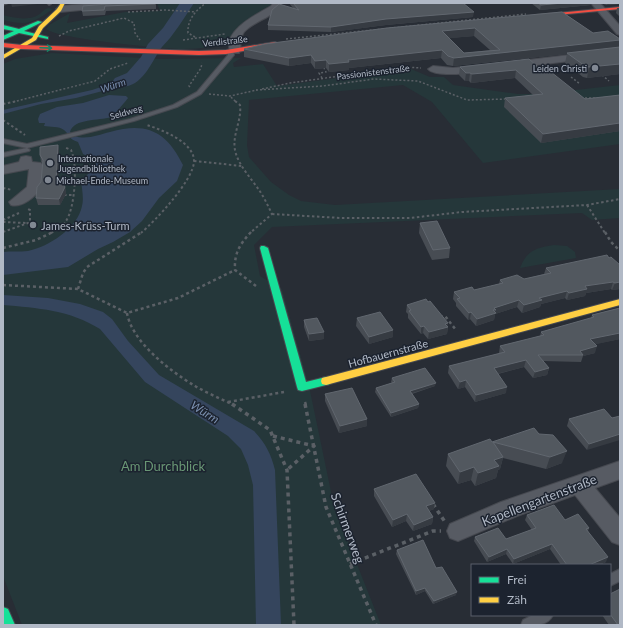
<svg xmlns="http://www.w3.org/2000/svg" width="623" height="628" font-family="Lato,sans-serif">
  <style>
    .green { fill: #25373a }
    .water { fill: #35455d }
    .lines { fill: none; stroke-linecap: round; stroke-linejoin: round }
    .river { fill: #35455d; fill-rule: evenodd }
    .lane-casing { stroke: #464950; stroke-width: 2 }
    .street-casing { stroke: #464950; stroke-width: 2 }
    .fast-casing { stroke: #464950; stroke-width: 2 }
    .slow-casing { stroke: #464950; stroke-width: 2 }
    .jam-casing { stroke: #464950; stroke-width: 2 }
    .path-far3 { stroke: #5b6066; stroke-width: 1.5; stroke-dasharray: 2 2; stroke-linecap: butt }
    .path-far2 { stroke: #5b6066; stroke-width: 2; stroke-dasharray: 2.5 2.5; stroke-linecap: butt }
    .path-far1 { stroke: #5b6066; stroke-width: 2.5; stroke-dasharray: 3 3; stroke-linecap: butt }
    .path { stroke: #5b6066; stroke-width: 3.5; stroke-dasharray: 4 4; stroke-linecap: butt }
    .lane { fill: #575b63; fill-rule: evenodd }
    .street { fill: #575b63; fill-rule: evenodd }
    .fast { fill: #16e098; fill-rule: evenodd }
    .slow { fill: #ffcf43; fill-rule: evenodd }
    .jam { fill: #f24e42; fill-rule: evenodd }
    .wall { fill: #474c53; fill-rule: evenodd }
    .shaded-wall { fill: #363b42 }
    .building { fill: #52585f; stroke: #61676f; fill-rule: evenodd }
    .oneway { stroke: #198264 }
    .poi-dot { fill: #818893; stroke: #1c232f; stroke-width: 1.5 }
    .labels { text-anchor: middle; dominant-baseline: central; stroke-width: 3; stroke-linejoin: round; paint-order: stroke }
    .far-street-label { font-size: 9px; fill: #b1b9c6; stroke: #1c232f }
    .far-poi-label { font-size: 9px; fill: #b1b9c6; stroke: #1c232f; text-anchor: start }
    .far-water-label { font-size: 10px; font-style: italic; fill: #7a8eae; stroke: #1c232f }
    .poi-label { font-size: 11px; fill: #b1b9c6; stroke: #1c232f; text-anchor: start }
    .street-label { font-size: 11px; fill: #b1b9c6; stroke: #1c232f }
    .water-label { font-size: 12px; font-style: italic; fill: #7a8eae; stroke: #1c232f }
    .near-park-label { font-size: 13px; fill: #699775; stroke: #1c232f }
    .near-street-label { font-size: 13px; fill: #b1b9c6; stroke: #1c232f }
  </style>
  <rect width="100%" height="100%" fill="#282d35"/>
  <g class="green">
    <path d="M143,3H182L181,5L184,3H271V6L233,33L226,45L211,46V47C201,48 192,49 183,49C165,49 58,39 46,29L49,25L70,13L67,23L125,12L160,11L157,3Z"/>
    <path d="M48,8L53,9C33,23 28,26 3,20V15C14,18 32,22 42,12C45,9 44,10 48,8Z"/>
    <path d="M52,53L161,59L241,58L233,63L234,67L263,64L277,86L407,69H411L430,77H444L453,85L518,94H540L620,85V144L483,163L432,102L403,85L249,100L247,145L249,157L271,182L289,195L301,201L335,205L620,189V218L592,220L582,213L272,227L254,245L260,276L282,289L309,386L334,506L381,625H22L3,576V64L15,59Z"/>
    <path d="M554,245L567,246L575,252L576,258L520,268C527,250 536,248 554,245Z"/>
  </g>
  <g class="water">
    <path d="M182,3H191L161,48L151,47Z"/>
    <path d="M145,58L153,59L139,77L114,88L76,98L41,104L3,114V110L92,90L122,80L130,75Z"/>
    <path d="M109,95L126,96L128,98C126,101 114,115 111,117C99,121 74,118 70,132L74,136C87,140 98,135 110,132C147,121 167,132 183,165L177,181L159,198L142,221L130,232L113,242L98,249L68,267L3,275V252C11,251 20,252 28,251C48,247 78,228 82,206C84,199 82,189 81,181L95,167L96,163L92,158L83,154L78,142C68,139 70,135 64,130C59,126 50,127 44,126L45,123H39L38,119L40,114L57,107L83,103Z"/>
    <path d="M3,295L48,298L80,304L103,312L112,319L128,341L159,375L254,431C266,444 271,454 275,470L281,625H256L253,485L248,465L241,449L228,436L145,382L100,329C70,310 37,308 3,305Z"/>
  </g>
  <g class="lines">
    <path class="river" d="M180,3H194C187,13 181,24 173,34C170,39 165,43 161,48C150,65 140,92 115,86L112,82L115,78L127,73L141,57L148,44L163,28Z"/>
    <defs>
      <g id="lane">
        <path d="M3,3H8L3,5Z"/>
        <path d="M47,3H51V4L49,5Z"/>
        <path d="M230,49L233,51L234,55L201,94L177,107L134,121L27,148L30,150L29,151L3,157V153L27,148L3,143V139L27,144L130,119L173,105L197,92L228,55L227,51Z"/>
        <path d="M620,569V581L610,586V574Z"/>
        <path d="M533,615H553C547,627 533,625 521,625L523,620Z"/>
      </g>
      <g id="street">
        <path d="M95,3H127L123,6L60,12L56,9L60,6Z"/>
        <path d="M273,3H281C276,17 255,20 244,32C239,39 242,47 239,53H231C220,32 257,14 271,6Z"/>
        <path d="M591,3H600L620,26V35L617,34Z"/>
        <path d="M620,49V55L511,68L506,65L511,62Z"/>
        <path d="M483,65L487,66L488,68L487,70C476,73 435,78 428,69L433,66L453,68Z"/>
        <path d="M26,156L31,157L32,162L41,163L43,166L41,188C35,197 22,208 11,205L9,202L27,187L29,169L3,174V166L19,162L21,157Z"/>
        <path d="M620,461V479L595,488L620,518V545L612,542L575,495L517,516L458,541L450,538L447,531L450,524L501,502Z"/>
      </g>
      <g id="fast">
        <path d="M38,21L42,22L24,31L48,37V39L19,33L3,40V36L14,31L3,29V25L19,29Z"/>
        <path d="M261,246H264L268,248L306,382L326,377L330,378L331,381L330,384L302,391L298,390L297,387L260,248Z"/>
        <path d="M3,607L8,609L15,625H3Z"/>
      </g>
      <g id="slow">
        <path d="M61,3H65L61,11L43,28L36,40L3,59V55L32,38L39,26L57,9Z"/>
        <path d="M620,299V305L326,385L322,384L321,381L322,378L326,377Z"/>
      </g>
      <g id="jam">
        <path d="M620,7V9L536,17L534,16L536,15Z"/>
        <path d="M275,42L277,43V45L226,54L199,55L22,49L3,47V43L22,45L199,51L226,50Z"/>
      </g>
    </defs>
    <use href="#lane" class="lane-casing"/>
    <use href="#street" class="street-casing"/>
    <use href="#fast" class="fast-casing"/>
    <use href="#slow" class="slow-casing"/>
    <use href="#jam" class="jam-casing"/>
    <g class="path-far3">
      <path d="M128,12L165,10L196,12"/>
      <path d="M59,36L69,31L124,18L134,23L135,33L140,40"/>
      <path d="M195,37L188,33C187,20 196,10 206,3"/>
      <path d="M286,39L526,14"/>
      <path d="M183,40L225,34"/>
      <path d="M602,75L609,81"/>
      <path d="M571,77L580,84"/>
      <path d="M322,78L319,73L326,72L324,68"/>
      <path d="M190,87L189,86L201,68L202,63"/>
      <path d="M262,89L290,83L405,67L421,68"/>
      <path d="M256,90L323,86L374,79L418,81L467,100L508,99"/>
      <path d="M209,94L230,96L257,90"/>
      <path d="M231,97L236,102"/>
      <path d="M581,98H598"/>
      <path d="M13,102L95,81L110,69L128,63"/>
    </g>
    <g class="path-far2">
      <path d="M235,101L240,105C242,120 232,135 235,150C238,165 251,178 259,190C264,197 268,206 272,214L250,233"/>
      <path d="M3,104L17,101"/>
      <path d="M3,120L25,135"/>
      <path d="M194,161L242,166"/>
      <path d="M3,188L12,190"/>
      <path d="M64,195H73"/>
      <path d="M587,205L605,233"/>
      <path d="M272,214L341,218H410L462,212L587,205L620,199"/>
      <path d="M3,220L19,213"/>
      <path d="M3,222L26,223"/>
      <path d="M3,232L28,223L30,221V210L28,209"/>
      <path d="M51,233C57,230 63,226 66,221C75,208 78,165 71,150L64,147"/>
      <path d="M141,233C155,221 194,180 194,161C194,142 162,130 147,125"/>
    </g>
    <g class="path-far1">
      <path d="M251,232C240,244 234,253 235,270L256,286"/>
      <path d="M605,232L611,242L620,251"/>
      <path d="M3,248L36,240L53,232"/>
      <path d="M3,285L78,289L127,313L178,298L235,270"/>
      <path d="M78,289L83,273L87,267L142,232"/>
      <path d="M127,313C132,342 170,371 195,386C207,393 221,399 234,405"/>
      <path d="M440,317L445,316L456,330"/>
      <path d="M228,402L284,392"/>
      <path d="M305,402L306,405"/>
    </g>
    <g class="path">
      <path d="M232,404L270,430L287,470L294,625"/>
      <path d="M305,404L326,507L376,625"/>
      <path d="M273,436L314,446L287,470"/>
      <path d="M433,504L445,522"/>
      <path d="M350,564L433,531H441"/>
    </g>
    <use href="#lane" class="lane"/>
    <use href="#street" class="street"/>
    <use href="#fast" class="fast"/>
    <use href="#slow" class="slow"/>
    <use href="#jam" class="jam"/>
  </g>
  <g class="wall">
    <path d="M120,3H156V9L106,11L105,15L83,16L82,11Z"/>
    <path d="M289,3H463L473,17L386,25L331,32L268,30V25L293,8Z"/>
    <path d="M531,3H592L591,5L540,10Z"/>
    <path d="M602,3H620V4L607,5L603,4Z"/>
    <path d="M617,8H620V17L616,13Z"/>
    <path d="M562,12L593,33L620,39V44L619,47H620V74L587,78L583,77L565,63L567,54L453,66L447,65L441,58L349,68V70L329,72L326,68L315,69L311,63L289,66L244,57V49ZM474,36L490,50L464,53L449,38Z"/>
    <path d="M529,59L545,73L585,99L620,95V131L541,143L504,107L505,98L533,95L515,78L471,83L469,81H465L459,75L460,67Z"/>
    <path d="M58,145L59,151L58,181L65,187L66,194L60,205H38L36,198L41,182L43,163L41,162L40,155Z"/>
    <path d="M420,223L450,248L449,258L432,260L419,233Z"/>
    <path d="M609,258L620,265V289L612,290L611,289L586,293L585,296L567,300L565,298L541,304L540,307L522,313L517,307L495,314L494,320L476,326L470,319L468,320L456,306V303L453,299L454,292L474,290L499,284L500,280L524,279L544,274L546,268Z"/>
    <path d="M407,305L448,326L447,334L428,339L423,333L421,334L408,318V314L406,312Z"/>
    <path d="M620,308V339L595,344V353L583,356L581,362L543,361L549,368L547,375L533,378L524,367L498,374L506,393L475,402L465,387L458,389L448,373L449,366L500,354L499,353L500,346L540,336L541,332L591,318L592,315Z"/>
    <path d="M357,318L393,330V337L369,344L356,326Z"/>
    <path d="M304,320L324,339L309,341L304,327Z"/>
    <path d="M392,378L435,386L412,394L419,404L418,408L391,417L375,392L376,388L392,383L391,382Z"/>
    <path d="M325,394L367,426L339,433L325,401Z"/>
    <path d="M612,418L587,450L567,426L569,419Z"/>
    <path d="M534,428L562,463L546,469L503,458L500,469L498,470L496,478L475,486L471,480L458,484L446,466L448,454L492,442Z"/>
    <path d="M374,489L434,509L429,511L433,517L432,524L413,531L406,521L392,527L374,496Z"/>
    <path d="M527,515L565,520L589,528L588,531L606,562L599,565H561L550,549L513,564L506,554L487,562L474,541L475,537L506,539L532,530L525,520Z"/>
    <path d="M397,550L436,568L456,595L433,604L425,591L416,595L396,554Z"/>
    <path d="M610,594L620,625H609L602,615H610Z"/>
  </g>
  <g class="shaded-wall">
    <path d="M11,3H46L12,7Z"/>
    <path d="M563,3H592L591,5L540,10L541,5Z"/>
    <path d="M608,3H620L607,5Z"/>
    <path d="M474,12L473,17L386,25L331,32V27L386,19Z"/>
    <path d="M475,28L474,36L441,39L442,31Z"/>
    <path d="M620,40V44L619,48L567,53V54L453,66L454,58Z"/>
    <path d="M442,50L441,58L349,68V70L329,72V64L348,60Z"/>
    <path d="M311,55V63L289,66V58Z"/>
    <path d="M326,60V68L315,69V61Z"/>
    <path d="M620,64V74L587,78L589,67Z"/>
    <path d="M516,70L515,78L471,83L472,74Z"/>
    <path d="M466,73H470L469,81H465Z"/>
    <path d="M620,123V131L541,143L543,134Z"/>
    <path d="M58,145L59,151L58,187L56,181Z"/>
    <path d="M65,187L66,194L60,205L59,199Z"/>
    <path d="M613,282L611,289L586,293L585,296L567,300L569,293L585,286Z"/>
    <path d="M620,282V289L612,290L615,283Z"/>
    <path d="M567,291L565,298L541,304L540,307L522,313L524,305L539,298Z"/>
    <path d="M519,300L517,307L495,314L494,320L476,326L477,319L494,308Z"/>
    <path d="M471,312L470,319L468,320L469,313Z"/>
    <path d="M448,323L447,334L428,339L429,332L445,324Z"/>
    <path d="M424,326L423,333L421,334V327Z"/>
    <path d="M393,330V337L369,344V337Z"/>
    <path d="M324,332V339L309,341V334Z"/>
    <path d="M620,333V339L588,346L590,339Z"/>
    <path d="M597,346L595,353L583,356V355L580,351Z"/>
    <path d="M526,360L524,367L492,375L494,368Z"/>
    <path d="M549,368L547,375L533,378L535,372Z"/>
    <path d="M466,380L465,387L458,389L460,382Z"/>
    <path d="M436,383L435,386L409,394L410,391Z"/>
    <path d="M507,387L506,393L475,402L476,395Z"/>
    <path d="M419,404L418,408L391,417V413Z"/>
    <path d="M367,419V426L339,433L340,426Z"/>
    <path d="M620,434V440L587,450L589,444Z"/>
    <path d="M567,451L562,463L546,469L550,457Z"/>
    <path d="M503,457L500,469L498,470L496,478L475,486L478,473L494,460Z"/>
    <path d="M474,467L471,480L458,484L460,472Z"/>
    <path d="M435,503L434,509L425,513L426,506Z"/>
    <path d="M407,514L406,521L392,527L393,520Z"/>
    <path d="M433,517L432,524L413,531L414,525Z"/>
    <path d="M552,544L550,549L513,564L514,559Z"/>
    <path d="M507,549L506,554L487,562L489,557Z"/>
    <path d="M608,557L606,562L599,565H589Z"/>
    <path d="M425,588V591L416,595V591Z"/>
    <path d="M457,592L456,595L433,604L434,601Z"/>
  </g>
  <g class="building">
    <path d="M120,3H155V4L105,6L104,10L82,11L83,6Z"/>
    <path d="M293,3H463L474,12L386,19L331,27L268,25L272,10L279,4L299,10Z"/>
    <path d="M538,3H563L541,5Z"/>
    <path d="M562,12L593,33L608,31L620,39V40L454,58L448,56L442,50L348,60L349,62L329,64L326,60L315,61L311,55L289,58L244,49L265,44L387,28ZM475,28L500,50L464,53L442,31Z"/>
    <path d="M620,47V64L589,67L585,66L567,53Z"/>
    <path d="M529,59L545,73L551,72L585,99L620,95V123L543,134L505,98L543,94L516,70L472,74L470,73H466L460,67Z"/>
    <path d="M58,145L56,181L61,180L65,187L59,199L36,198L37,187L41,182L43,160L40,155V147Z"/>
    <path d="M437,221L450,248L433,250L420,223Z"/>
    <path d="M607,255L609,258L611,257L620,265V282L615,283L613,282L585,286L587,289L569,293L567,291L539,298L542,300L524,305L519,300L494,308L496,310H493L496,313L477,319L471,312L469,313L457,299L460,298L454,292L472,287L474,290L503,283L500,280L517,275L524,279L551,273L546,268Z"/>
    <path d="M426,299L428,302L430,301L448,323L445,324L448,327L429,332L424,326L421,327L409,311L411,310L407,305Z"/>
    <path d="M620,308V333L590,339L597,346L580,351L583,355H538L549,368L535,372L526,360L494,368L507,387L476,395L466,380L460,382L449,366L505,352L500,346L544,335L541,332L594,317L592,315Z"/>
    <path d="M380,312L393,330L369,337L357,318Z"/>
    <path d="M317,318L324,332L309,334L304,320Z"/>
    <path d="M425,368L436,383L410,391L419,404L391,413L376,388L395,382L392,378Z"/>
    <path d="M352,388L367,419L340,426L325,394Z"/>
    <path d="M604,409L612,418L620,416V434L589,444L569,419Z"/>
    <path d="M534,428L539,434L553,435L567,451L550,457L493,442L503,457L494,460L499,466L478,473L474,467L460,472L448,454L490,439L492,442Z"/>
    <path d="M416,474L435,503L426,506L433,517L414,525L407,514L393,520L374,489Z"/>
    <path d="M554,505L565,520L578,514L589,528L586,529L608,557L589,565H567L552,544L514,559L507,549L489,557L475,537L498,528L506,539L536,528L527,515Z"/>
    <path d="M423,540L436,568L442,567L457,592L434,601L425,588L416,591L397,550Z"/>
    <path d="M620,589V625H618L610,614V594Z"/>
  </g>
  <defs><path id="oneway-shaft" d="M-6 0H5M1.5-3L5.5 0L1.5 3" fill="none" stroke-width="1.6" stroke-linecap="round" stroke-linejoin="round"/></defs>
  <use class="oneway" href="#oneway-shaft" transform="translate(46 48) rotate(2)"/>
  <g class="poi-dot">
    <circle cx="595" cy="68" r="4"/>
    <circle cx="50" cy="163" r="4"/>
    <circle cx="48" cy="180" r="4"/>
    <circle cx="33" cy="225" r="4"/>
  </g>
  <g class="labels">
    <g class="far-street-label">
      <text transform="translate(225 41) rotate(-6)">Verdistraße</text>
      <text transform="translate(373 72) rotate(-7)">Passionistenstraße</text>
      <text transform="translate(126 112) rotate(-16)">Seldweg</text>
    </g>
    <g class="far-poi-label">
      <text x="587" y="68" text-anchor="end">Leiden Christi</text>
      <text x="58" y="158">Internationale<tspan x="58" dy="10">Jugendbibliothek</tspan></text>
      <text x="56" y="180">Michael-Ende-Museum</text>
    </g>
    <g class="far-water-label">
      <text transform="translate(113 85) rotate(-19)">Würm</text>
    </g>
    <g class="poi-label">
      <text x="41" y="225">James-Krüss-Turm</text>
    </g>
    <g class="street-label">
      <text transform="translate(388 353) rotate(-15)">Hofbauernstraße</text>
    </g>
    <g class="water-label">
      <text transform="translate(205 412) rotate(32)">Würm</text>
    </g>
    <g class="near-park-label">
      <text x="163" y="466">Am Durchblick</text>
    </g>
    <g class="near-street-label">
      <text transform="translate(539 500) rotate(-21)">Kapellengartenstraße</text>
      <text transform="translate(348 528) rotate(70)">Schirmerweg</text>
    </g>
  </g>
  <rect width="623" height="628" fill="none" stroke="#b1b9c6" stroke-width="8"/>
  <rect x="471" y="564" width="140" height="52" fill="#1c232f" stroke="#585f6b"/>
  <rect x="479" y="577" width="20" height="6" fill="#16e098" stroke="#585f6b"/>
  <text x="507" y="584" font-size="12" fill="#b1b9c6">Frei</text>
  <rect x="479" y="597" width="20" height="6" fill="#ffcf43" stroke="#585f6b"/>
  <text x="507" y="604" font-size="12" fill="#b1b9c6">Zäh</text>
</svg>
